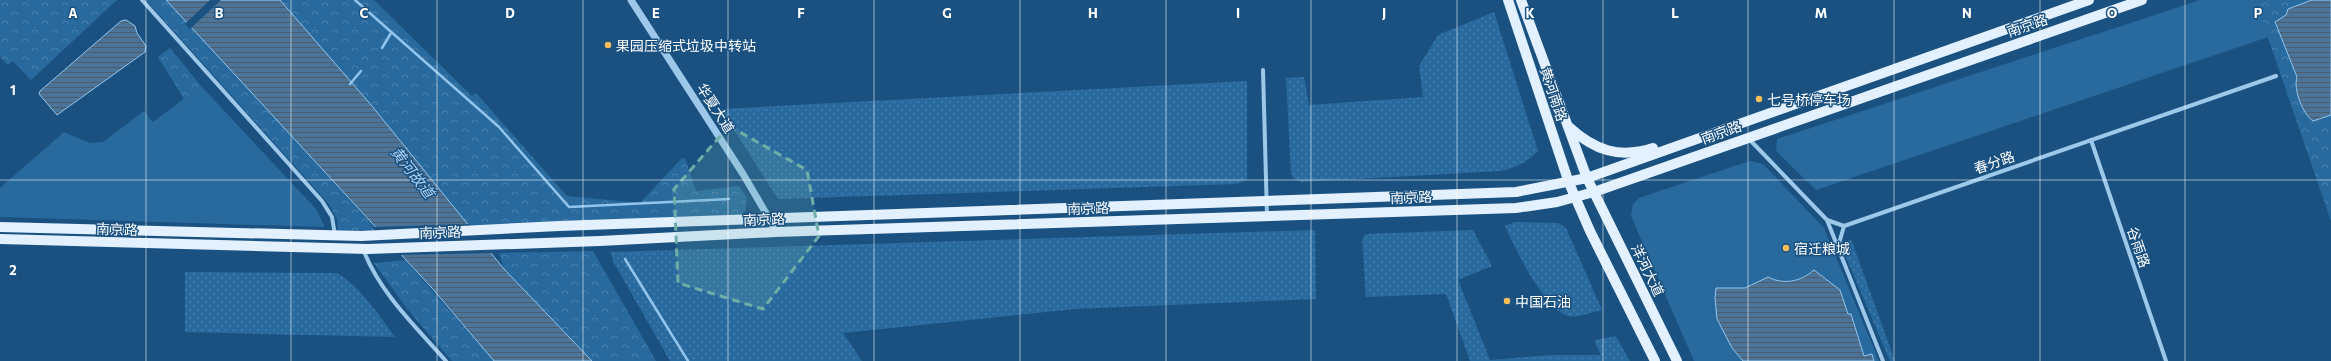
<svg xmlns="http://www.w3.org/2000/svg" width="2331" height="361" font-family="Commissioner,'Noto Sans SC',sans-serif">
  <style>
    .grass { fill: url(#grass-dots) }
    .forest { fill: url(#forest-crowns) }
    .garden { fill: #296a9e }
    .water { fill: url(#water-rules); stroke: #91c5ed }
    .pier { fill: #1a5181 }
    .lines { fill: none; stroke-linecap: round; stroke-linejoin: round }
    .stream { stroke: #91c5ed; stroke-width: 2.5 }
    .minor { stroke: #9ec8ea; stroke-width: 4 }
    .tertiary { stroke: #9ec8ea; stroke-width: 7 }
    .primary { stroke: #e2f0ff; stroke-width: 10 }
    .marked { fill: #6fada8; fill-opacity: 0.2; stroke: #6fada8; stroke-width: 3; stroke-dasharray: 8 5; stroke-linejoin: round }
    .grid { fill: none; stroke: #fff; stroke-width: 1; stroke-opacity: 0.55 }
    .poi-dot { fill: #fcbe5a; stroke: #1a5181; stroke-width: 1.5 }
    .labels { text-anchor: middle; dominant-baseline: central; stroke-width: 3; stroke-linejoin: round; paint-order: stroke }
    .street-label { font-size: 14px; fill: #fff; stroke: #1a5181 }
    .poi-label { font-size: 14px; fill: #fff; stroke: #1a5181; text-anchor: start }
    .water-label { font-size: 15px; font-style: italic; fill: #aad2f2; stroke: #1a5181 }
    .grid-label { font-size: 13px; text-anchor: middle; font-weight: bold; fill: #fff; stroke: #1a5181; stroke-width: 3; stroke-linejoin: round; paint-order: stroke }
  </style>
  <defs>
    <pattern id="grass-dots" width="8" height="8" patternUnits="userSpaceOnUse"><rect width="8" height="8" fill="#296a9e"/><path d="M2 2h.1M6 6h.1" fill="none" stroke="#4980ad" stroke-width="1.8" stroke-linecap="round"/></pattern>
    <pattern id="forest-crowns" width="20" height="18" patternUnits="userSpaceOnUse"><rect width="20" height="18" fill="#296a9e"/><path d="M2 6a3 3 0 1 1 6 0M12 15a3 3 0 1 1 6 0" fill="none" stroke="#4980ad"/></pattern>
    <pattern id="water-rules" width="6" height="5" patternUnits="userSpaceOnUse"><rect width="6" height="5" fill="#4b7498"/><path d="M0 2.5h6" fill="none" stroke="#4c5e6e"/></pattern>
  </defs>
  <rect width="100%" height="100%" fill="#1a5181"/>
  <g class="grass">
    <path d="M1494,12L1538,151C1526,163 1517,167 1501,171L1302,182L1294,179L1291,174L1286,78L1304,77L1309,105L1423,97L1419,66L1438,35Z"/>
    <path d="M1247,81V180L1236,184L778,199L721,109Z"/>
    <path d="M1515,222L1558,223L1566,228L1602,310C1593,312 1577,318 1569,316C1544,310 1515,248 1505,226Z"/>
    <path d="M1315,230L1316,299L1075,309L843,333L862,361H670L614,263L610,252Z"/>
    <path d="M1473,230L1492,266L1458,280L1490,360L1551,355H1601L1594,340L1616,336L1630,361H1470L1446,294L1366,297L1362,239L1366,234Z"/>
    <path d="M1851,239L1895,361H1890L1842,248L1843,244Z"/>
    <path d="M185,272L336,273C359,284 380,317 395,337L185,332Z"/>
  </g>
  <g class="forest">
    <path d="M0,0H117L31,80L13,61L8,65L0,57Z"/>
    <path d="M146,0H167L378,231L338,232L337,219L328,203Z"/>
    <path d="M280,0H374L472,96L476,93L567,196L640,203L681,159L685,158L696,191L739,186L747,198L745,211L740,216L470,227L372,106Z"/>
    <path d="M2255,0H2331V221Z"/>
    <path d="M170,48L201,86L184,99L158,57Z"/>
    <path d="M593,251L656,361H592L504,269L499,253Z"/>
    <path d="M405,260L494,361H452L408,310L374,263Z"/>
  </g>
  <g class="garden">
    <path d="M2200,0H2255L2268,37L1816,190L1776,151L1777,139Z"/>
    <path d="M201,86L316,209L325,227L0,217V188L64,132L90,143L103,142L144,111L153,122Z"/>
    <path d="M1750,161L1763,164L1824,228L1879,361H1694L1631,216L1633,204L1639,198Z"/>
  </g>
  <g class="water">
    <path d="M166,0H280L372,106L504,269L592,361H494L431,287Z"/>
    <path d="M2312,0H2331V115L2313,121C2303,114 2293,90 2297,77L2275,22L2286,15L2288,9Z"/>
    <path d="M126,20L135,26L137,33L146,46L145,52L57,115L39,94L40,91L121,21Z"/>
    <path d="M1814,270L1840,290L1848,314H1851L1864,356L1872,354L1874,361H1743L1732,348L1717,319L1715,298L1716,288H1745L1768,277C1784,285 1800,282 1814,270Z"/>
  </g>
  <g class="pier">
    <path d="M210,0H221L190,29L185,24Z"/>
    <path d="M470,224L494,253L398,255L372,227Z"/>
  </g>
  <g class="lines">
    <g class="stream">
      <path d="M355,0L499,127L569,207L729,199"/>
      <path d="M382,48L391,33"/>
      <path d="M350,84L361,71"/>
      <path d="M625,259L688,361"/>
    </g>
    <g class="minor">
      <path d="M142,0L322,201L332,217L335,235"/>
      <path d="M1263,70L1267,216"/>
      <path d="M1748,138L1827,220L1844,226L2276,76"/>
      <path d="M2091,140L2166,361"/>
      <path d="M1827,220L1883,361"/>
      <path d="M1838,247L1844,226"/>
      <path d="M363,249C379,292 416,327 446,361"/>
    </g>
    <path class="tertiary" d="M631,0L743,174L770,220L775,232"/>
    <g class="primary">
      <path d="M1508,0L1569,183L1590,231L1655,361"/>
      <path d="M1521,0L1587,178L1677,361"/>
      <path d="M1569,127C1594,150 1619,159 1653,148"/>
      <path d="M0,227L361,236L559,226L1516,192L1587,178L2089,0"/>
      <path d="M0,239L368,249L600,241L775,232L1516,208L1557,202L1594,192L2142,0"/>
    </g>
  </g>
  <path class="marked" d="M729,126L807,170L819,236L763,309L678,283L674,189Z"/>
  <path class="grid" d="M146,0V361M291,0V361M437,0V361M583,0V361M728,0V361M874,0V361M1020,0V361M1166,0V361M1311,0V361M1457,0V361M1603,0V361M1748,0V361M1894,0V361M2040,0V361M2185,0V361M0,180H2331"/>
  <g class="poi-dot">
    <circle cx="608" cy="45" r="4"/>
    <circle cx="1759" cy="99" r="4"/>
    <circle cx="1786" cy="248" r="4"/>
    <circle cx="1507" cy="301" r="4"/>
  </g>
  <g class="labels">
    <g class="street-label">
      <text transform="translate(2027 25) rotate(-19)">南京路</text>
      <text transform="translate(1554 94) rotate(71)">黄河南路</text>
      <text transform="translate(716 108) rotate(57)">华夏大道</text>
      <text transform="translate(1721 132) rotate(-20)">南京路</text>
      <text transform="translate(1994 162) rotate(-19)">春分路</text>
      <text transform="translate(1411 197) rotate(-2)">南京路</text>
      <text transform="translate(1088 208) rotate(-2)">南京路</text>
      <text transform="translate(764 219) rotate(-3)">南京路</text>
      <text transform="translate(117 229) rotate(2)">南京路</text>
      <text transform="translate(440 232) rotate(-2)">南京路</text>
      <text transform="translate(2139 247) rotate(71)">谷雨路</text>
      <text transform="translate(1648 270) rotate(64)">洋河大道</text>
    </g>
    <g class="poi-label">
      <text x="616" y="45">果园压缩式垃圾中转站</text>
      <text x="1767" y="99">七号桥停车场</text>
      <text x="1794" y="248">宿迁粮城</text>
      <text x="1515" y="301">中国石油</text>
    </g>
    <g class="water-label">
      <text transform="translate(413 172) rotate(52)">黄河故道</text>
    </g>
  </g>
  <g class="grid-label">
    <text x="73" y="18">A</text>
    <text x="219" y="18">B</text>
    <text x="364" y="18">C</text>
    <text x="510" y="18">D</text>
    <text x="656" y="18">E</text>
    <text x="801" y="18">F</text>
    <text x="947" y="18">G</text>
    <text x="1093" y="18">H</text>
    <text x="1238" y="18">I</text>
    <text x="1384" y="18">J</text>
    <text x="1530" y="18">K</text>
    <text x="1675" y="18">L</text>
    <text x="1821" y="18">M</text>
    <text x="1967" y="18">N</text>
    <text x="2112" y="18">O</text>
    <text x="2258" y="18">P</text>
    <text x="13" y="95">1</text>
    <text x="13" y="275">2</text>
  </g>
</svg>
